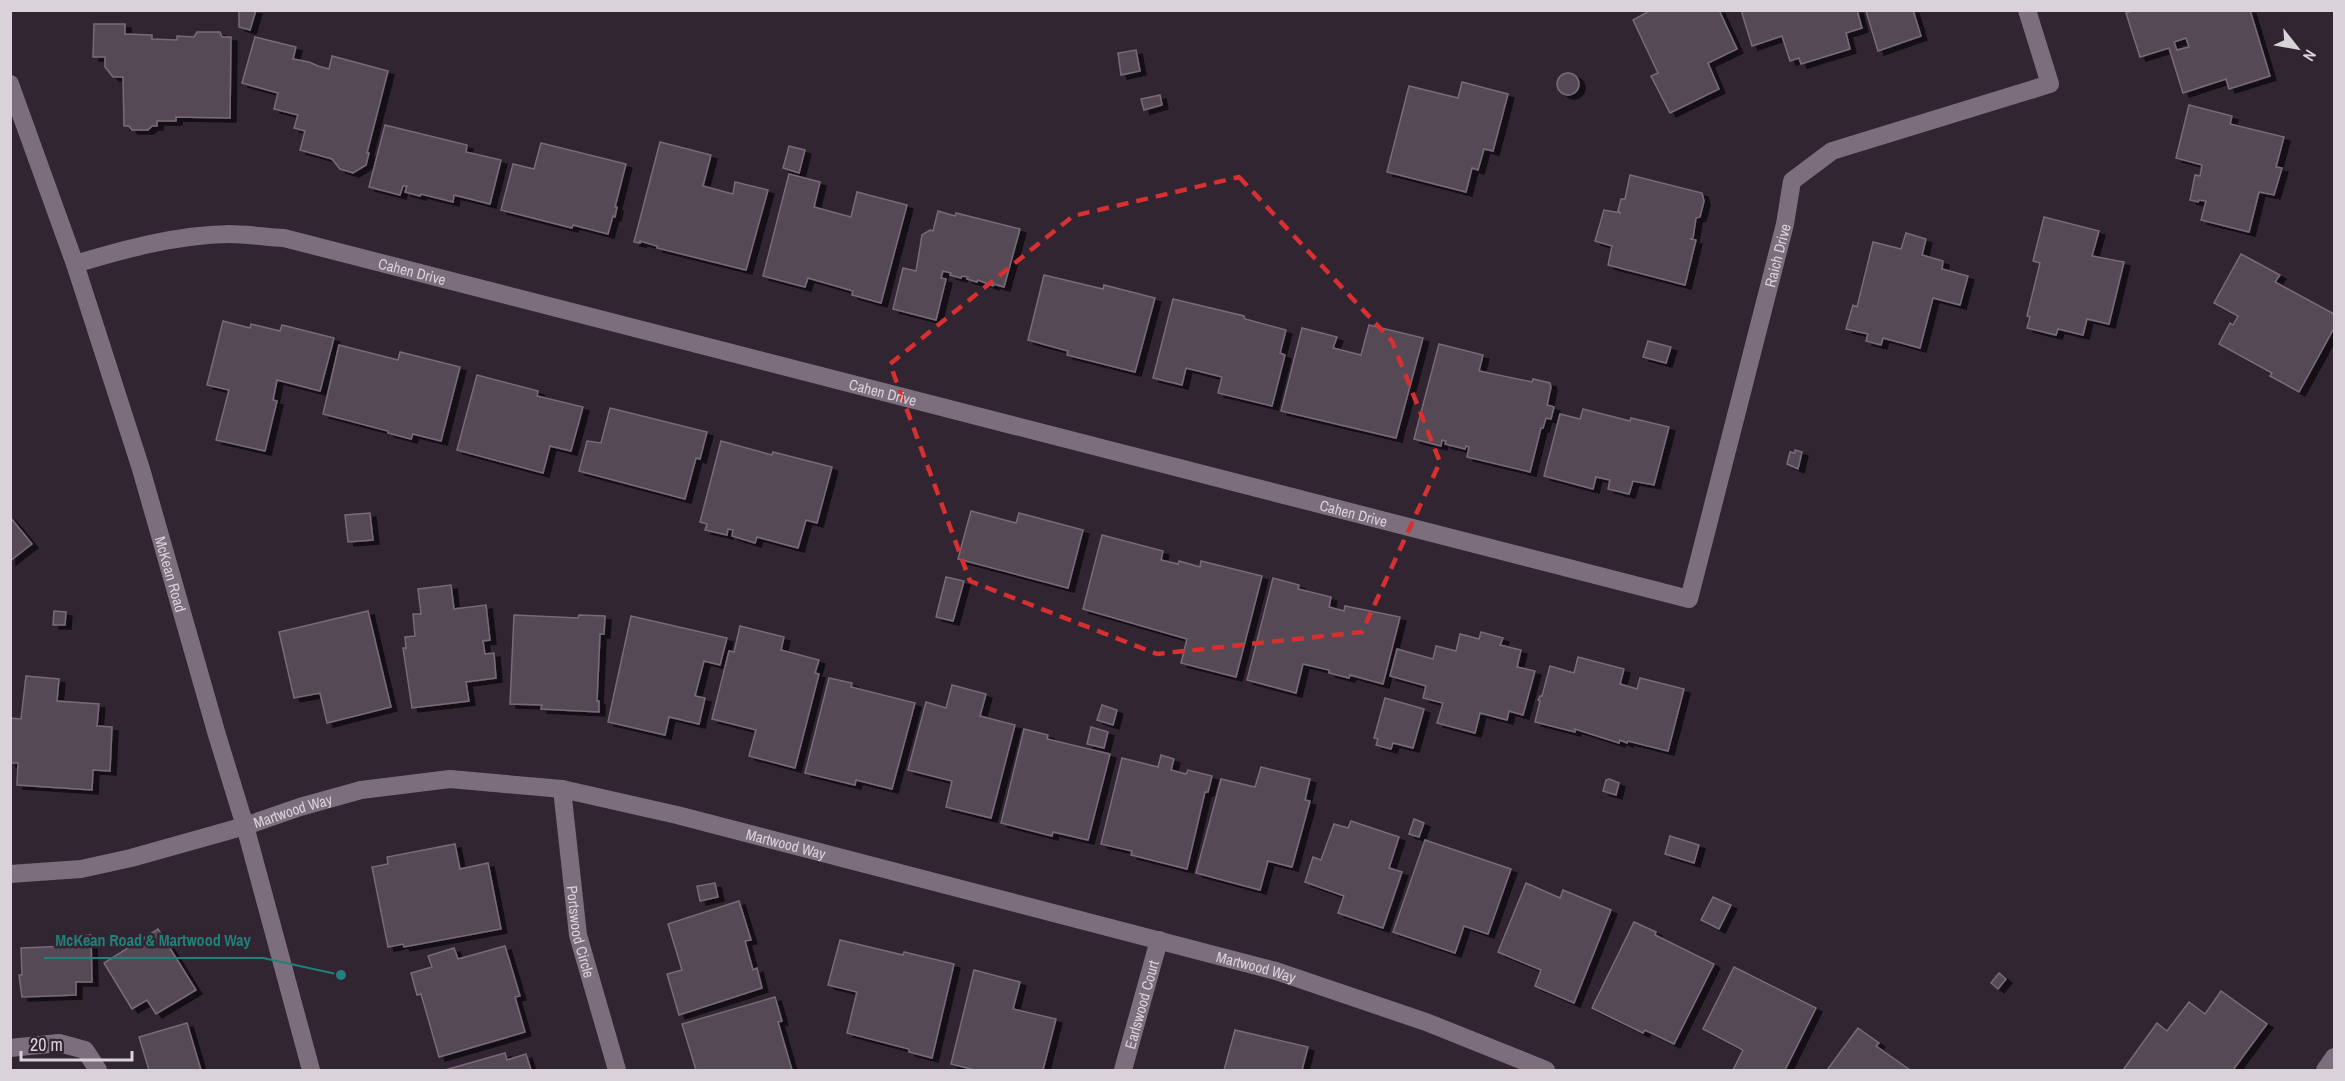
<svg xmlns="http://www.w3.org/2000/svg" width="2345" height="1081" font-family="'Archivo Narrow',sans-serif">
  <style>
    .building { fill: #544855; stroke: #796b79; stroke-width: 1.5; fill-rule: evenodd; filter: url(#shadow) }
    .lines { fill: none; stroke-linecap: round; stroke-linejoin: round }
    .minor { stroke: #7c6e7c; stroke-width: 18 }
    .marked { fill: none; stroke: #d63031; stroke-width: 4.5; stroke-dasharray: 12 8; stroke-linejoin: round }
    .labels { text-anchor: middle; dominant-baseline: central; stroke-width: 5; stroke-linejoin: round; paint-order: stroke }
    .street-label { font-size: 15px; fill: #d9d2d9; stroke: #312531 }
    .leader { fill: none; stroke: #237f79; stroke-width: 2 }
    .callout-dot { fill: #237f79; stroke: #312531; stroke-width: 2 }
    .callout-label { font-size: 16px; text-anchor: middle; font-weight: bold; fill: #237f79; stroke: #312531; stroke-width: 5; stroke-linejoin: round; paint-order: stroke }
  </style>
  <defs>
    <filter id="shadow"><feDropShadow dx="6" dy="4" stdDeviation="0" flood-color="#0009"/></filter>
  </defs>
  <rect width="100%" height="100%" fill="#312531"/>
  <g class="building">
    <path d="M239,10H256L250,30L239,27Z"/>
    <path d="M1651,10H1719L1737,49L1708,63L1719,89L1670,113L1651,76L1658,73L1633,20Z"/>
    <path d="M1741,10H1857L1862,28L1846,33L1850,49L1801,64L1799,58L1790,61L1782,36L1752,46Z"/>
    <path d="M1913,10L1921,36L1878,51L1866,11Z"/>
    <path d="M2135,10H2250L2270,76L2229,89L2226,79L2183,93L2169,48L2140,57L2126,13ZM2186,38L2189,47L2177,50L2174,42Z"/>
    <path d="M94,24H125V34L152,35V39L177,40V36L194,37L197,32H220L222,37H231L230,118L176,117V121H157V126H152L148,130H132L129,126H124L123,77H113L105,67V57H93Z"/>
    <path d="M255,37L296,47L293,59L309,62L318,66L329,69L332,56L388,71L367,153H369L366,165L353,173L340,169L332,159L300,150L305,131L294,128L298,115L274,109L278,93L242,83Z"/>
    <path d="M1136,50L1140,71L1121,75L1118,53Z"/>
    <circle cx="1568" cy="84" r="11"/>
    <path d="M1462,82L1508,94L1493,151L1484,149L1478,170L1472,168L1466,192L1387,172L1409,86L1458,98Z"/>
    <path d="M1160,95L1162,105L1144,110L1141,99Z"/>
    <path d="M2189,105L2232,116L2230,124L2284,137L2276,167L2282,168L2274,195L2259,192L2249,232L2201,220L2206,201L2199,200L2198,202L2190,200L2195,175L2200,176L2202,165L2176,158Z"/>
    <path d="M385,125L467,145L466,152L501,160L490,204L454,195L453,202L421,194L420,196L405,192L407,186H403L400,195L369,187Z"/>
    <path d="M660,142L711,155L703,186L733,194L735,182L768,190L746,270L657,248V246L640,241V243L634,242Z"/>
    <path d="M541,143L626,164L615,207H617L615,217L613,216L608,234L573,225L572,228L501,210L513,164L534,169Z"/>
    <path d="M789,146L805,150L799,173L783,168Z"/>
    <path d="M789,174L820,182L814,207L851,217L857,192L907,205L881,303L852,295L853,291L808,278L805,287L763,276Z"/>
    <path d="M1630,175L1702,193L1704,201L1700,217L1696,218L1693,238L1690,239L1696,240L1685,285L1608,265L1612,246L1595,241L1604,210L1621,213L1618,211L1621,199H1625Z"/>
    <path d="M938,211L955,216L956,213L1020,229L1004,287L993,284V286L978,280L977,282L967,279L968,277L962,276L961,278L950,275L951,273L943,271L941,278L946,279L936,320L893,309L903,268L916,271L922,235L930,230L933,231Z"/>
    <path d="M2044,217L2099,231L2092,256L2124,262L2109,324L2087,319L2083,335L2058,329L2056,335L2027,328L2030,317L2027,316L2040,263L2033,261Z"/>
    <path d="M1906,233L1926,239L1922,255L1943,261L1942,269L1968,276L1960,305L1933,298L1920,348L1883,338L1881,345L1866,341L1868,334L1846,329L1853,305L1857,307L1873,242L1901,249Z"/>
    <path d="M2241,254L2280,275L2275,282L2334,314V328L2299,392L2270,376L2272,373L2219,344L2230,323L2233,325L2238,316L2214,303Z"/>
    <path d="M1044,275L1103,289L1104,285L1155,298L1135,372L1067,355L1068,351L1028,340Z"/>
    <path d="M1173,299L1244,316L1245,319L1286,330L1280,353L1285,355L1272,406L1218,393L1222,377L1186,368L1182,385L1153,378Z"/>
    <path d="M223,321L250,328L251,324L280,331L282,325L334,338L320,391L277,380L273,400L277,401L265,451L216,440L229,390L207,385Z"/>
    <path d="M1369,325L1423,338L1396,438L1281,411L1302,328L1337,337L1333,348L1361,355Z"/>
    <path d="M1648,341L1671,347L1666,363L1643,357Z"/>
    <path d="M1439,344L1483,355L1479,371L1532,382L1533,379L1550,383L1551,387L1547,405L1554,407L1551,419L1546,418L1543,428H1541L1530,472L1467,457L1469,447L1466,446L1465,449L1445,444L1446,441L1442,440L1441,446L1414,439Z"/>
    <path d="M339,345L398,360L400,352L460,367L441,441L413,434L411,439L388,433V431L323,414Z"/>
    <path d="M477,375L538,391L537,396L583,407L571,451L550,446L543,473L457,450Z"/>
    <path d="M610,408L707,432L700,459L696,458L685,499L579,471L587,441L601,443Z"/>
    <path d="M1583,409L1630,421L1631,418L1669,427L1654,485L1633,481L1629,494L1608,489L1610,480L1596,477L1593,489L1544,476L1560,414L1580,419Z"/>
    <path d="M721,441L772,455L773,452L832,467L817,523L806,520L798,548L757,537L755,543L732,536L733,530L728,529L727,535L705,530L707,524L700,522Z"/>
    <path d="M1795,450L1802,452L1798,469L1787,464L1790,452L1795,453Z"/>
    <path d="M971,511L1016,523L1019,513L1083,530L1068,588L958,559Z"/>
    <path d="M370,513L373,540L348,542L345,515Z"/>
    <path d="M10,517L32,544L10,561Z"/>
    <path d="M1102,535L1163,551L1161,560L1178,564L1179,561L1200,567L1201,561L1262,576L1236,677L1181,663L1187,639L1083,609Z"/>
    <path d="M946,577L964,581L953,621L936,617Z"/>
    <path d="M1273,578L1299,585L1298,589L1331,597L1329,607L1344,611L1345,606L1400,617L1383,684L1350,675L1349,678L1329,673V670L1303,664L1296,693L1247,680Z"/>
    <path d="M451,585L454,609L486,605L490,640L483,641L485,654L494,653L496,678L466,682L469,701L412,708L403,648H406L405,637L415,636L413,614H421L418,589Z"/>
    <path d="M54,611L66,612L65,625H53Z"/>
    <path d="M368,611L391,707L327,723L320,693L294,698L279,632Z"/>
    <path d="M514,615L578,618L579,615L605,616L604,634H600L597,701H599V712L541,709L542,705L510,704Z"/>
    <path d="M631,616L727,638L720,665L704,661L695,696L705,698L699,724L669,717L665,735L608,722Z"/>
    <path d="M740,626L784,637L781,650L819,660L815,673L819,674L795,768L749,756L756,730L712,719L729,651L734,652Z"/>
    <path d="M1481,632L1503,638L1500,645L1521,650L1517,667L1535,671L1523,715L1509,711L1507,720L1480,713L1475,733L1437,723L1443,703L1423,698L1426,686L1390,676L1397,649L1433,659L1436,646L1456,651L1460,634L1479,639Z"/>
    <path d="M1578,657L1624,669L1620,684L1637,689L1640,678L1684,689L1668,751L1628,741L1627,743L1620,740L1619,743L1575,729V732L1535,722L1540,701L1538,700L1540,696H1542L1550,666L1574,673Z"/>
    <path d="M26,676L59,679L57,701L99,704L97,726L112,727L110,771L93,770L92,790L17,785L18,763H10V718L21,719Z"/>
    <path d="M829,678L852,683L851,687L915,703L892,789L856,780L855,785L805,773Z"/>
    <path d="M952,685L986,694L980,716L1015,725L991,818L946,807L952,781L908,770L926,702L946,708Z"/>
    <path d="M1385,698L1424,709L1413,748L1393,743L1391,749L1376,745L1378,739L1374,738Z"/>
    <path d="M1102,705L1117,710L1113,725L1097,720Z"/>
    <path d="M1091,727L1108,732L1104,748L1087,744Z"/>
    <path d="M1024,729L1048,735L1047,739L1110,754L1088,840L1053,832L1052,836L1001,823Z"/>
    <path d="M1161,755L1174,759L1171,770L1186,774L1188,770L1212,776L1208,792H1205L1187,869L1131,855L1132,851L1101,844L1122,758L1158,767Z"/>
    <path d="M1261,767L1310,779L1305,800L1310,801L1292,867L1268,861L1260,890L1196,873L1221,779L1255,787Z"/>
    <path d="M1609,779L1619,783L1616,795L1603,791L1606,780Z"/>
    <path d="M1414,819L1424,823L1419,837L1409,834Z"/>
    <path d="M1351,821L1399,837L1389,868L1402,872L1383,928L1338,913L1344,896L1305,882L1313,857L1321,860L1334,824L1348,828Z"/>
    <path d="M1670,836L1699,845L1694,863L1665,854Z"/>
    <path d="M1425,840L1511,869L1488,934L1464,926L1455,953L1393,932Z"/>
    <path d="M455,844L460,869L488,863L501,929L404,947L403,944L388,947L372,867L388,864L387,857Z"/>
    <path d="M715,883L718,897L700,901L697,886Z"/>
    <path d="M1526,883L1560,898L1563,890L1611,910L1574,1003L1535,986L1541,970L1498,952Z"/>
    <path d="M1713,897L1731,905L1719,929L1701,920Z"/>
    <path d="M739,901L751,940L745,941L753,970L757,968L762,988L679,1015L667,974L682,970L668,924Z"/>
    <path d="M1634,922L1656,932L1655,935L1714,964L1674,1044L1645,1030L1643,1033L1592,1008Z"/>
    <path d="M158,929L196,990L156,1014L147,1000L132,1009L104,963Z"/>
    <path d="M91,935L92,982H76V995L22,997L19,975H22L21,948L70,946V936Z"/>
    <path d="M840,940L903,955L904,952L954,964L932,1058L909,1052V1049L847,1033L857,992L828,985Z"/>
    <path d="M505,946L520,996L515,997L525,1032L439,1057L421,994L417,995L411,973L432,967L428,956L454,948L458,959Z"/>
    <path d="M1734,967L1816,1008L1785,1070H1733L1743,1050L1703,1029Z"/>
    <path d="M974,970L1020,982L1013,1009L1056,1019L1043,1070H975L951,1064Z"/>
    <path d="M1999,973L2006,979L1998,989L1991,983Z"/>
    <path d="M2221,991L2267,1024L2233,1070H2123L2157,1023L2167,1031L2189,1002L2205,1014Z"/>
    <path d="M775,997L782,1021L778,1022L792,1070H696L682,1024Z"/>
    <path d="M187,1023L201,1070H149L139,1037Z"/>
    <path d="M1858,1028L1879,1043L1876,1046L1910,1070H1827Z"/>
    <path d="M1235,1030L1308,1047L1302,1070H1224Z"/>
    <path d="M505,1053L507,1060L526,1054L531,1070H445Z"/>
  </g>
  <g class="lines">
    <g class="minor">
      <path id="s1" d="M10,84L75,264L141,469L217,735L245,826L311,1070"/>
      <path id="s2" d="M75,264C125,249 176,235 229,234C247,234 266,237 284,238L1689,599L1785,224L1792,181L1832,151L2050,84L2027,10"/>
      <path id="s3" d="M562,789L578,935L617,1070"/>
      <path id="s4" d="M10,874L81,869L131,858L245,826L300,807L361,790L450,779L562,789L677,815L1276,971L1426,1022L1546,1070"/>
      <path d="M10,1048L59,1043L85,1050L98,1070"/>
      <path id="s5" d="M1123,1070L1159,940"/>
      <path d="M2325,1070L2334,1057"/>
    </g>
  </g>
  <path class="marked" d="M1239,177L1392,341L1440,462L1362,632L1157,654L970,581L890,364L1073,216Z"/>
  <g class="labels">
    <g class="street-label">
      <text stroke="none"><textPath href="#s2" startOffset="2018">Raich Drive</textPath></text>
      <text stroke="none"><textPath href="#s2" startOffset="345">Cahen Drive</textPath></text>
      <text stroke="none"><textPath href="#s2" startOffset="831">Cahen Drive</textPath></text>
      <text stroke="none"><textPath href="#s2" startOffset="1317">Cahen Drive</textPath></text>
      <text stroke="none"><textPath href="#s1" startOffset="516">McKean Road</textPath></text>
      <text stroke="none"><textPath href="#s4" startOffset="291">Martwood Way</textPath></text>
      <text stroke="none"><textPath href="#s4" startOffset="795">Martwood Way</textPath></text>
      <text stroke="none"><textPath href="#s3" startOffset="144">Portswood Circle</textPath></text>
      <text stroke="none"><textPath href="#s4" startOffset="1281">Martwood Way</textPath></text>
      <text stroke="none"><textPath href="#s5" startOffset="68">Earlswood Court</textPath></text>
    </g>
  </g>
  <path class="leader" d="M341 975L263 958H44"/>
  <circle class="callout-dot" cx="341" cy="975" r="6"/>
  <g class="callout-label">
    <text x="153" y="946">McKean Road &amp; Martwood Way</text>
  </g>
  <rect width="2345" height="1081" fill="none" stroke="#d9d2d9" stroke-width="24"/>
  <g transform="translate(2297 48) rotate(121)" stroke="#312531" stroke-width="4.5" paint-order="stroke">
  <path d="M0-4.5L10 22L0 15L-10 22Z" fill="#d9d2d9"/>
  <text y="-9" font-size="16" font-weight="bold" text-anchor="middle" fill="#d9d2d9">N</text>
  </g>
  <path d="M21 1051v9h111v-9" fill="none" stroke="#d9d2d9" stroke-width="3"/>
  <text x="30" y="1051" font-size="18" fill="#d9d2d9" stroke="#312531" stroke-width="4.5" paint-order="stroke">20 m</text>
</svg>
